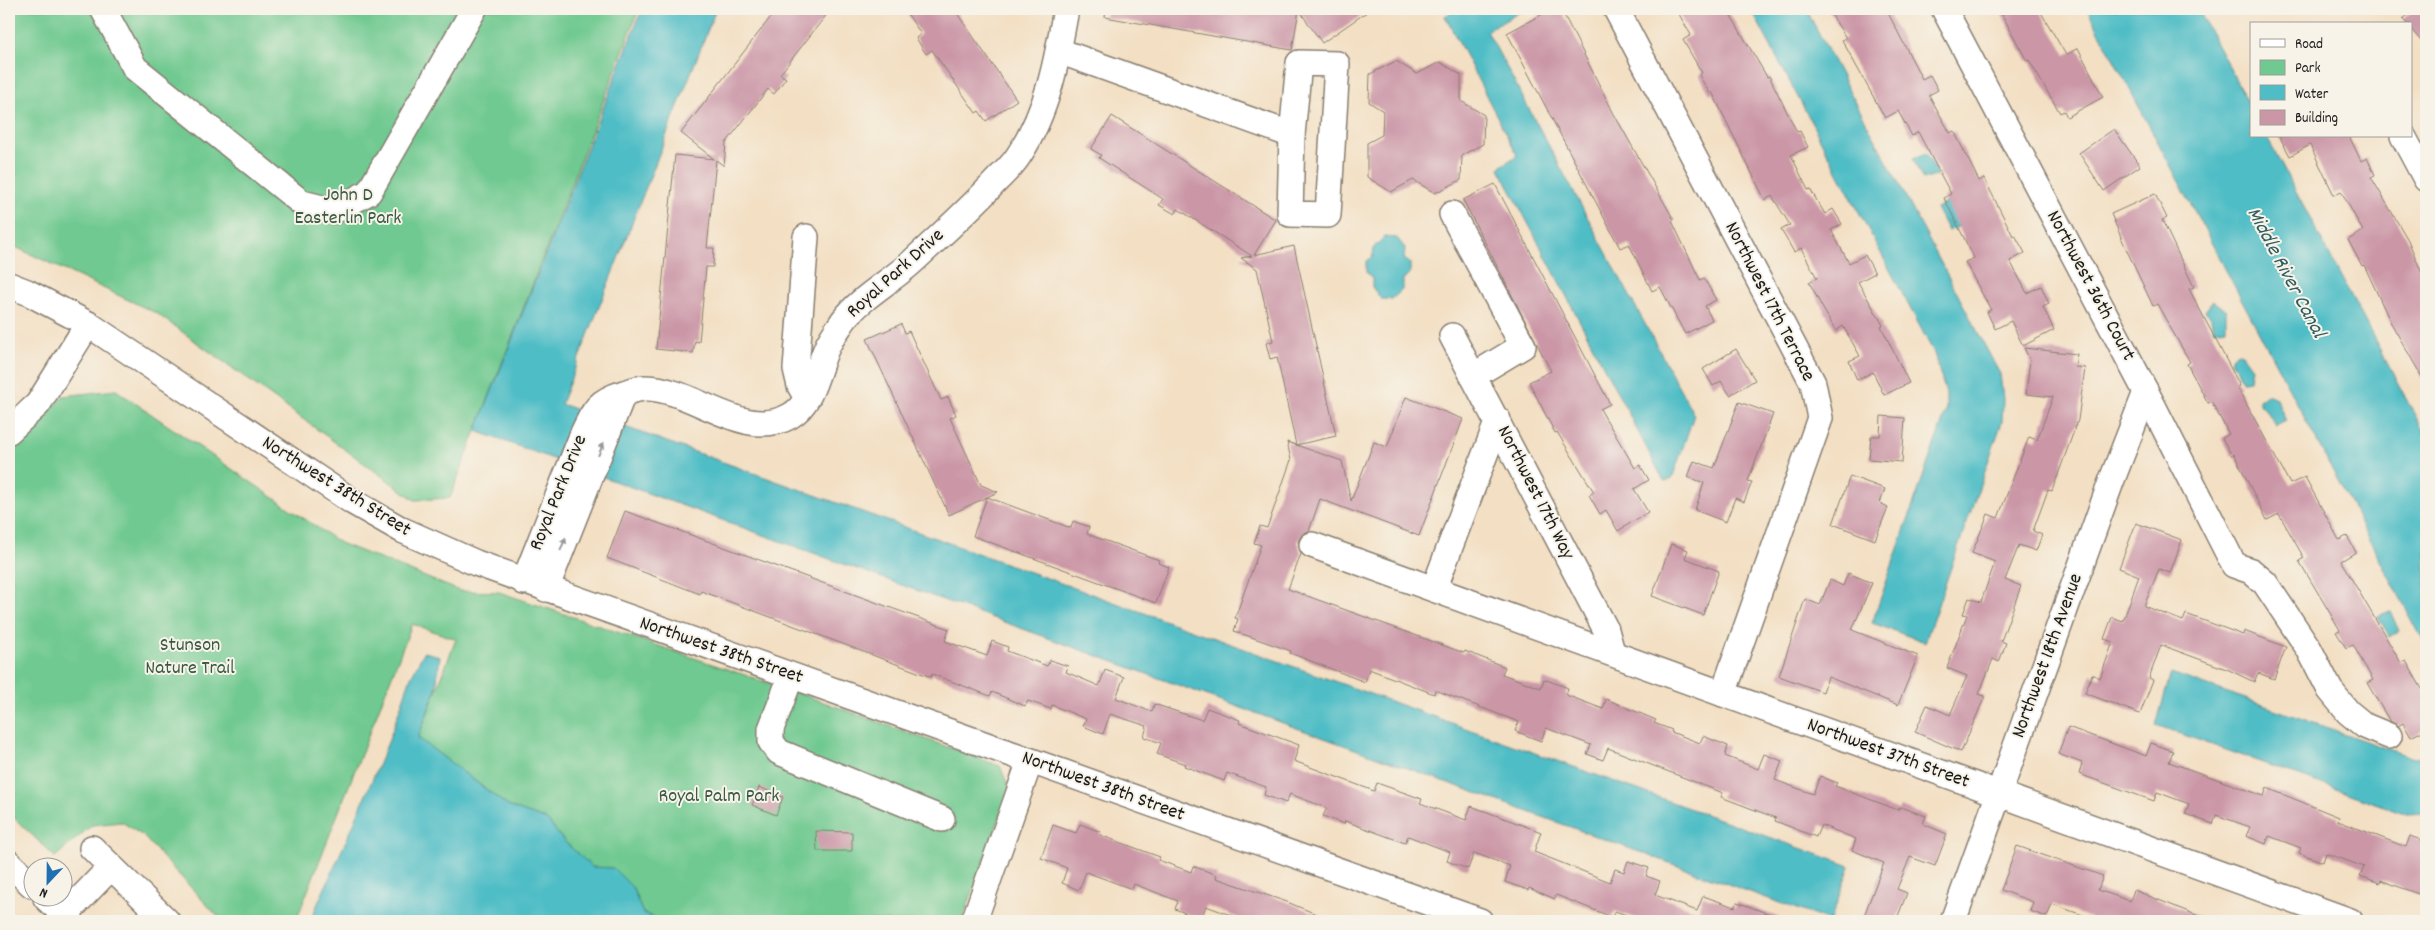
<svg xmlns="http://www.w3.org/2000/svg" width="2435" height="930" font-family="Dekko,sans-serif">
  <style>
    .green { fill: #6fc990; stroke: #467256 }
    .water { fill: #4fbdc6; stroke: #366c71 }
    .building { fill: #cb97a7 }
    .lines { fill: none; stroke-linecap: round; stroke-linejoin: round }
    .minor-casing { stroke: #887e70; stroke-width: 28 }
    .minor { stroke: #fff; stroke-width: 25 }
    .oneway { fill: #999 }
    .labels { text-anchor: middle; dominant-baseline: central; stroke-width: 4; stroke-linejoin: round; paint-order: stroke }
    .park-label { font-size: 20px; fill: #395945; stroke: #f7f3e8 }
    .street-label { font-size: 20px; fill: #1c1c1c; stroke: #f7f3e8 }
    .water-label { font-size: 21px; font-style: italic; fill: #305c60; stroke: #f7f3e8 }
  </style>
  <rect width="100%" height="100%" fill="#f7f3e8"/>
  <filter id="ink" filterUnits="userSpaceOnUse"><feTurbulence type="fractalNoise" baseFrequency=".02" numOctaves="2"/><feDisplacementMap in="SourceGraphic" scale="10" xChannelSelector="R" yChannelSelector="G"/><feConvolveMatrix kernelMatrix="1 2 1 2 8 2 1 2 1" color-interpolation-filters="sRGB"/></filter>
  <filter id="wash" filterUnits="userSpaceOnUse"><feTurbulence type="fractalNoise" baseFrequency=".0096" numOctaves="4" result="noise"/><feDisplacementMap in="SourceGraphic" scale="20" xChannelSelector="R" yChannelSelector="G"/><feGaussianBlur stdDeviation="1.12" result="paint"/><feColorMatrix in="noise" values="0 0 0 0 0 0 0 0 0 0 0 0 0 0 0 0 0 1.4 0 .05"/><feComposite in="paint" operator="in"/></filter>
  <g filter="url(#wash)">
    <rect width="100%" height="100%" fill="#f3dfc3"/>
    <g class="green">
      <path d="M9,9H639L450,498L415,500L156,313L9,244Z"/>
      <path d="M116,390L340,543L460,591L499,592L804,695L1000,766L1010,790L962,921H662L643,913L632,887L592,868L564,841L547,820L508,806L418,738L456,639L412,624L296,921H222L143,836L122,822L92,825L55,857L9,813V450L29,435L63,396Z"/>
    </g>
    <g class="water">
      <path d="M642,9H716L561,404L1850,866L1830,921L476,431Z"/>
      <path d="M1459,9H1525L1487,31L1694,415L1672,479L1664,481L1499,168L1517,155L1445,16Z"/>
      <path d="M1751,9H1806L2000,374L2003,399L2002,422L1925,642L1872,623L1946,411V394L1934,353Z"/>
      <path d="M2087,9H2198L2251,108V136H2266L2426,436V646Z"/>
      <path d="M1926,153L1937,175L1923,180L1913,159Z"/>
      <path d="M1948,202L1960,226L1948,231L1936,208Z"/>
      <path d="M1385,237L1397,238L1405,248L1404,259L1410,263V274L1403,279V289L1392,299H1381L1372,287V278L1366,272V261L1373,256L1374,247Z"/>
      <path d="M2213,301L2226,311V328L2213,330L2211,317L2205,311Z"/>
      <path d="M2238,353L2242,354L2252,368L2250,380L2242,381L2237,369L2231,362V357Z"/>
      <path d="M2267,394L2276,398L2286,421L2276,426L2267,411L2259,404V399Z"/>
      <path d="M2390,611L2399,631L2389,637L2378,616Z"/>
      <path d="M424,652L440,656L436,689L418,738L508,806L547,820L564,841L592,867L613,868L632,887L643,913L662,921H310L354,823L389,740L411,677Z"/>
      <path d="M2171,673L2414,758L2426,757V813L2406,814L2156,725Z"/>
    </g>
    <g id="blocks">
      <g class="building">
        <path d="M777,9H831L780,74L786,78L774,94L768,89L726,143L724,166L716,160L707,248H714L713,267H706L699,342L695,341L693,353L656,349L675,155L714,159L681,133Z"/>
        <path d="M904,9H954L1017,100L986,121L979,111L976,113L932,50L926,54L916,38L921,34Z"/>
        <path d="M1106,9H1371L1322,43L1299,10L1292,50L1105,17Z"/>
        <path d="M1552,9H1561L1615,116L1674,220L1672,221L1700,280L1704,278L1716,300L1705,306L1712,320L1685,334L1660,287L1652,291L1629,244L1620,248L1507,33Z"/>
        <path d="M1676,9H1727L1767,77L1769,76L1797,132L1800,131L1808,147L1791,155L1808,190L1810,189L1825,214L1833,209L1842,224L1831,230L1849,263L1865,255L1875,273L1858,282L1883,325L1881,326L1909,383L1884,395L1873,372L1857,380L1849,361L1860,356L1843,326L1836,331L1822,307L1809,282L1817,278L1801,248L1794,252L1781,230L1790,225L1772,196L1765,200L1712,92L1710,94L1699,75L1702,73L1683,40L1691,35Z"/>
        <path d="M1828,9H1886L1922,79L1930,75L1938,90L1929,95L1950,133L1954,131L1979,181L1984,178L2013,236L2015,235L2025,253L2010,261L2027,293L2041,286L2049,304L2043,307L2054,330L2023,346L2011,321L1995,329L1987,312L1991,310L1965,262L1974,258L1944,198L1951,194L1918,132L1912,136L1898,111L1885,118L1842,40L1846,38Z"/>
        <path d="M1999,9H2039L2066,55L2078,48L2103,97L2067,117L2064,111L2060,113L2029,60L2027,61Z"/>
        <path d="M2415,9H2426V47L2411,29V24H2407L2403,19Z"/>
        <path d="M1396,61L1417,74L1440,62L1461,75V101L1484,115L1483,144L1462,155L1461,180L1435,193L1413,180L1391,192L1367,177V143L1382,135L1383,111L1369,102L1370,74Z"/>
        <path d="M1112,116L1276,220L1254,255L1294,246L1336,436L1296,445L1342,461L1351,501L1374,442L1387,447L1406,397L1463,419L1419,536L1320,499L1309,531L1302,534L1298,541L1301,554L1288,589L1464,653L1465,651L1505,667L1502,674L1541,688L1544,679L1568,688L1566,695L1603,709L1606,699L1656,720L1654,723L1672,730L1671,732L1700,743L1703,736L1728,746L1725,756L1758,769L1764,754L1782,761L1775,780L1813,794L1820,776L1837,783L1835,786L1898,810L1900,807L1926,816L1923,824L1947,834L1935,866L1910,857L1897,889L1907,893L1896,921H1862L1884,863L1852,850L1856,839L1821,825L1816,837L1775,821L1776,818L1721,797L1723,793L1608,748L1603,760L1587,754L1591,745L1546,728L1541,741L1515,731L1519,722L1435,690L1434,694L1369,669L1365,682L1290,653L1291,651L1234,631L1238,619L1235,618L1261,545L1254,543L1260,526L1267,528L1291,460L1287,442L1296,445L1277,357L1270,359L1266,343L1273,341L1257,269L1241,258L1252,256L1178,209L1175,214L1159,205L1163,199L1099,158L1101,155L1091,149Z"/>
        <path d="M2114,129L2140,166L2104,191L2079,153Z"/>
        <path d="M2279,136H2349L2361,161L2367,158L2375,175L2371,177L2408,240L2426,283V384L2391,323L2364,265L2362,266L2348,240L2363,231L2341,191L2334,195L2310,145L2290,156Z"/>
        <path d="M1495,184L1610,404L1600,409L1635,468L1640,465L1649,480L1634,489L1648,512L1618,531L1606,510L1600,514L1589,495L1594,492L1557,432L1555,433L1529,382L1551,371L1463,200Z"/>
        <path d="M2155,194L2167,218L2162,220L2194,287L2189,289L2240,386L2237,387L2290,484L2305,477L2339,540L2347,536L2356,552L2341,561L2401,663L2406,661L2426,696V729L2411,737L2403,723L2398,726L2389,720L2367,683L2373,680L2353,645L2346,648L2336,632L2340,630L2299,561L2304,558L2279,514L2267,520L2234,454L2232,456L2222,438L2229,434L2211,401L2208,403L2187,364L2190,362L2157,304L2153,306L2128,253L2111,214Z"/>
        <path d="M901,324L905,333L909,331L941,400L948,397L956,415L950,418L981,485L998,492L987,497L1071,528L1073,521L1089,527L1087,534L1159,560L1158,563L1169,567L1156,603L973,536L987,497L949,515L867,339Z"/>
        <path d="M2024,348L2077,354L2075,367L2085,368L2078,420L2052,491L2048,490L2033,531L2042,535L2036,551L2019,545L2005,580L2021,586L2001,641L2006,643L1999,662L1993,659L1979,694L1985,696L1961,752L1915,732L1927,705L1950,715L1967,676L1947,668L1967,615L1963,614L1969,598L1981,602L1995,562L1972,553L1988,514L1998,518L2029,437L2037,440L2053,397L2026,394L2030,360Z"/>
        <path d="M1736,349L1755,380L1730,395L1721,381L1713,386L1703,369Z"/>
        <path d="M1739,402L1773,414L1748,481L1752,482L1744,502L1735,498L1726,522L1695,510L1704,483L1688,477L1694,461L1714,468Z"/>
        <path d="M1881,416L1905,418L1902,462L1869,459L1871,436H1880Z"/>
        <path d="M1850,476L1885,489L1880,503L1888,507L1875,540L1833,524Z"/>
        <path d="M625,511L949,629L945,641L987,656L992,641L1008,647L1007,651L1047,666L1050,660L1068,666L1066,672L1099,686L1105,670L1124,677L1116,698L1152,712L1154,704L1202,720L1207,708L1240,720L1239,723L1299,745L1294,761L1374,791L1377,783L1422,799L1420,803L1466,820L1471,806L1541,832L1534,852L1610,882L1615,869L1624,872L1628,861L1649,868L1646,876L1660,881L1655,895L1697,911L1703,896L1735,907L1737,902L1783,919V921H1644L1615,911L1612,917L1556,895L1555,899L1529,888L1528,890L1505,882L1510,866L1474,853L1468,869L1447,861L1450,852L1408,836L1405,843L1345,821L1344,824L1323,816L1327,808L1290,794L1286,803L1264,795L1266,787L1227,773L1224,781L1184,766L1185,764L1157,754L1161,743L1144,737L1147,726L1110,714L1103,734L1083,726L1086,719L1052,705L1051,709L1028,701L1025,706L992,692L990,696L932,674L931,677L701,591L700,594L607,558Z"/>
        <path d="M2136,523L2182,540L2170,573L2159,569L2144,606L2183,621L2186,614L2243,635L2244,631L2286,647L2274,679L2258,673L2254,682L2229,670L2161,645L2149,678L2153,680L2140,714L2085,693L2092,674L2100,678L2113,642L2104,639L2112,617L2123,621L2139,576L2119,568Z"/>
        <path d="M1671,544L1688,550L1685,558L1719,571L1703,615L1652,596Z"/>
        <path d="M1848,573L1872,583L1852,630L1918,656L1898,705L1828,677L1823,692L1779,676L1805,599L1820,605L1830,580L1843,586Z"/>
        <path d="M2068,727L2146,756L2151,743L2173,751L2169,762L2264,796L2267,788L2339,817L2338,821L2406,847L2410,836L2426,842V897L2381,880L2380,883L2360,876L2364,867L2326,853L2323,862L2299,853L2301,848L2269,836L2266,844L2246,836L2250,827L2216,815L2213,824L2185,814L2189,804L2157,792L2154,801L2079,774L2082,763L2058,754Z"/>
        <path d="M759,787L783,797L776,815L752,805Z"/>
        <path d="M1080,824L1101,832L1100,835L1160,857L1158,860L1191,872L1193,866L1217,875L1216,878L1287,902L1333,921H1247L1206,906L1201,919L1175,909L1178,901L1134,884L1132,889L1086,872L1079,890L1062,883L1067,868L1041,858L1053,825L1076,833Z"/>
        <path d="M816,831L852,832V851H817Z"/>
        <path d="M2017,846L2103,876L2098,890L2130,901L2134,890L2211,921H2099L2052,904L2047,917L2030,911L2033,902L2001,890Z"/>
      </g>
    </g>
  </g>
  <g filter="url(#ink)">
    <use href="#blocks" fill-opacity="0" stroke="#887e70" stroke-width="1"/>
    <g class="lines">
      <defs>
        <g id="minor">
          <path d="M103,9L135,68L302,203L334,211L369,192L474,9"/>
          <path d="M1616,9L1813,383L1820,418L1723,694"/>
          <path d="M1944,9L2146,392L2234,565L2251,571L2265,583L2309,649L2330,690L2348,712L2365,726L2389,736"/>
          <path d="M1059,51L1292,135"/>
          <path d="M1299,63L1337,64L1328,215L1290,214L1292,135Z"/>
          <path d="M2403,136L2426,179"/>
          <path d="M1452,214L1523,346L1473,376"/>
          <path d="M806,237L796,369L800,386L807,398"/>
          <path d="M9,285L27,292L88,324L353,502L402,530L476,563L1480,921"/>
          <path d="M1452,336L1606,630L1612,652"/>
          <path d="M9,431L38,404L88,324"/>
          <path d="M1312,545L2350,921"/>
          <path d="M524,582L583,433C594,409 598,401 624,393C631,391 638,388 646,388C693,388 744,442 790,416C813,403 817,369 827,347C831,338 838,329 843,321C861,297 890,282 912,262C940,236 970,209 996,181C1004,173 1013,165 1019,155C1048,111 1057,60 1066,9"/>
          <path d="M546,589L623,394"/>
          <path d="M1434,589L1498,420"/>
          <path d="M791,676L771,729V742L779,752L942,819"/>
          <path d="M92,848L167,921"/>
          <path d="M9,863L32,885"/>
          <path d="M46,898L71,921"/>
          <path d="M59,921L111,867"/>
          <path d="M974,921L1030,761"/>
          <path d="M1953,921L2111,482L2146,392"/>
        </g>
      </defs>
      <use href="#minor" class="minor-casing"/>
      <use href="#minor" class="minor"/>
    </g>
    <defs><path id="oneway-solid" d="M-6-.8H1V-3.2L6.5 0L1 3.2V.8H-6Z" transform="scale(1.25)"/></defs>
    <g class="oneway">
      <use href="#oneway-solid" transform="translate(601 449) rotate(-67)"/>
      <use href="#oneway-solid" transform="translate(563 544) rotate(-69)"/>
    </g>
  </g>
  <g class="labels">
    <g class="park-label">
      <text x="348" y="196">John D<tspan x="348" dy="23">Easterlin Park</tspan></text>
      <text x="190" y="646">Stunson<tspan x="190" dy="23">Nature Trail</tspan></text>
      <text x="719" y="797">Royal Palm Park</text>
    </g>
    <g class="street-label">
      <text transform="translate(896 274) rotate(-42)">Royal Park Drive</text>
      <text transform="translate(2090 286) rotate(62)">Northwest 36th Court</text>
      <text transform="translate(1769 302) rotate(63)">Northwest 17th Terrace</text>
      <text transform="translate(336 487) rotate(32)">Northwest 38th Street</text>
      <text transform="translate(559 493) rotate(-68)">Royal Park Drive</text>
      <text transform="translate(1535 493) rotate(63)">Northwest 17th Way</text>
      <text transform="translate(721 651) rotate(19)">Northwest 38th Street</text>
      <text transform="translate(2048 656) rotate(-70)">Northwest 18th Avenue</text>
      <text transform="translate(1888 754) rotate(20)">Northwest 37th Street</text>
      <text transform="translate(1103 787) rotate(20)">Northwest 38th Street</text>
    </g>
    <g class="water-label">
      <text transform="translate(2285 273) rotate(62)">Middle River Canal</text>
    </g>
  </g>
  <rect width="2435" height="930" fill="none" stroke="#f7f3e8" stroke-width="30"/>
  <rect x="2250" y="22" width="162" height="115" fill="#f7f3e8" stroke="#9f9d96"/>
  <rect x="2260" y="39" width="25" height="8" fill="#ffffff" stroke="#9f9d96"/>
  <text x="2295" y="48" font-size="15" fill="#1c1c1c">Road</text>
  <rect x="2260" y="60" width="25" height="15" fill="#6fc990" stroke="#9f9d96"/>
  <text x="2295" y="72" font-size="15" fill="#1c1c1c">Park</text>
  <rect x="2260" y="85" width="25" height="15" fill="#4fbdc6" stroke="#9f9d96"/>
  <text x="2295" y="98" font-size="15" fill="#1c1c1c">Water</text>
  <rect x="2260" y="110" width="25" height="15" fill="#cb97a7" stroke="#9f9d96"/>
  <text x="2295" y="122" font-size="15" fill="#1c1c1c">Building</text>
  <g transform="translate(48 882) rotate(202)"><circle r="24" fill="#f7f3e8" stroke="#9f9d96"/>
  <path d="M0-4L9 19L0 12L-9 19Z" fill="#1f6fb2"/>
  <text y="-8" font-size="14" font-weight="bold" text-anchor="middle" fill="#1c1c1c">N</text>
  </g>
</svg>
